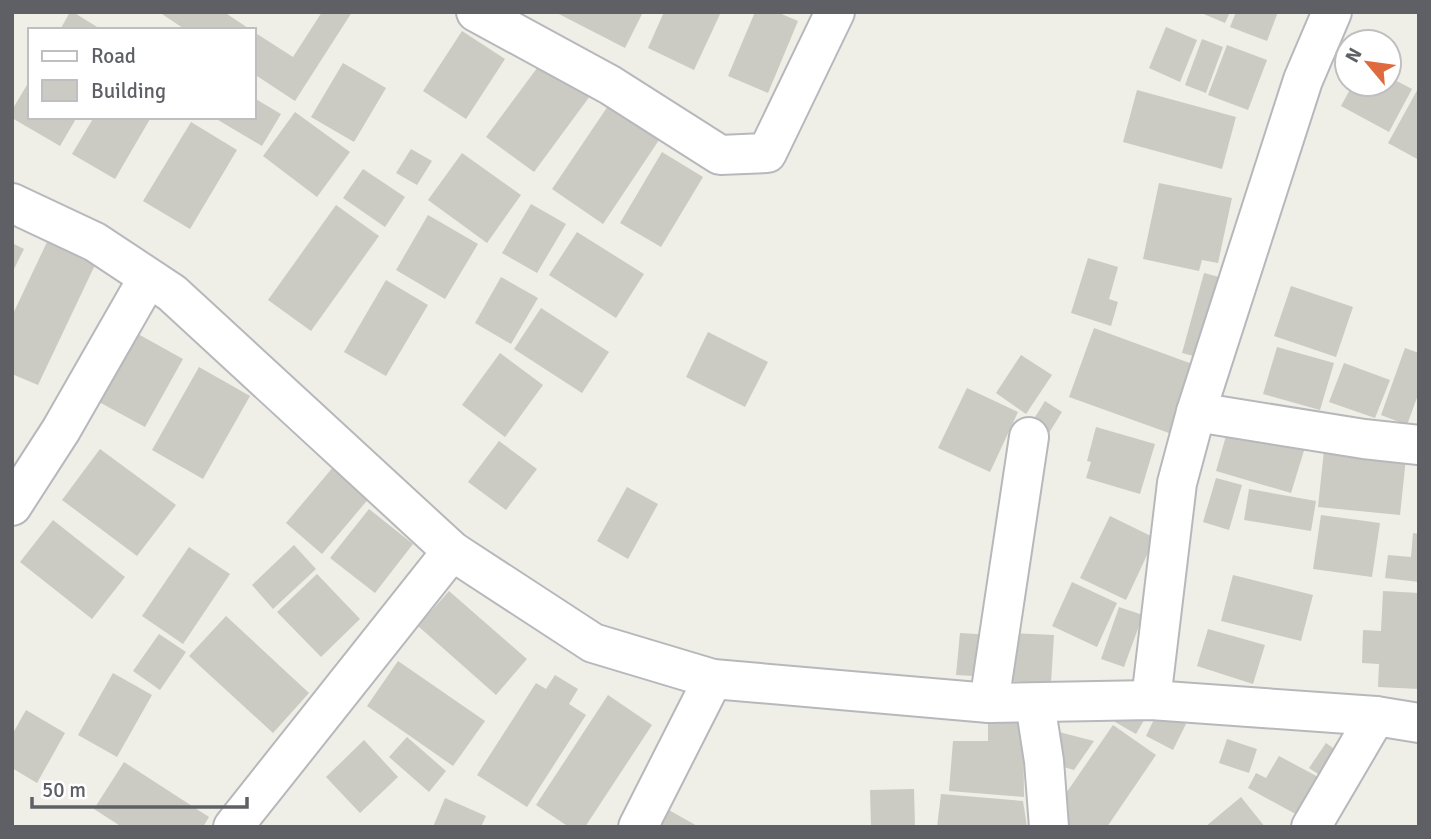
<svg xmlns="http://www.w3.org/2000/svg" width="1431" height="839" font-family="Signika,sans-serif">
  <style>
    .building { fill: #cbcac3 }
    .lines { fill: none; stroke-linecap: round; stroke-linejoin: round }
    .minor-casing { stroke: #b7b8bc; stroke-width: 42 }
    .minor { stroke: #fff; stroke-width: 38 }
  </style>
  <rect width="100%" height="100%" fill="#efefe7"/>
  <g class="building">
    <path d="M70,12H73L102,30H60Z"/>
    <path d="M159,12H224L251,30H186Z"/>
    <path d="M322,12H352L295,101L254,74V32L293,57Z"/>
    <path d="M555,12H643L625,48Z"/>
    <path d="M664,12H721L694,70L648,48Z"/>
    <path d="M755,12H777L798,21L768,93L728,76Z"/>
    <path d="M1199,12H1230L1225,23Z"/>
    <path d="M1236,12H1278L1267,41L1230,27Z"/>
    <path d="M1166,27L1197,40L1180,82L1149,68Z"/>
    <path d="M462,31L505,59L466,119L423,91Z"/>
    <path d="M1202,39L1223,47L1206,93L1185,85Z"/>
    <path d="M1227,45L1267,60L1248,110L1208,95Z"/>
    <path d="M543,60L590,96L534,172L486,137Z"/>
    <path d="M343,63L386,88L354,142L311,117Z"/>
    <path d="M1389,77L1412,89L1389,132L1341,106L1353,84H1389Z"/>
    <path d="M30,80V117H77L60,146L12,118V110Z"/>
    <path d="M1419,87V160L1388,143Z"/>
    <path d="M1137,90L1236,117L1222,169L1123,142Z"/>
    <path d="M254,98L281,114L262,146L213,117H254Z"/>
    <path d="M608,106L659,140L603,224L552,189Z"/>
    <path d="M295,112L350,152L317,197L263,156Z"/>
    <path d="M94,117H147L150,119L115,179L72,154Z"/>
    <path d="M191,122L237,150L190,229L143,201Z"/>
    <path d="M411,149L432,161L417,185L396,173Z"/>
    <path d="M662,152L703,177L661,247L620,223Z"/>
    <path d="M462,153L521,195L487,243L428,200Z"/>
    <path d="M363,169L405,197L385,227L343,198Z"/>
    <path d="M1159,183L1232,198L1218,263L1202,260L1199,271L1143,259Z"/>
    <path d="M531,204L566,224L537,273L502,253Z"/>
    <path d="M336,205L379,236L311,331L268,300Z"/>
    <path d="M428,215L478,244L445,299L396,270Z"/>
    <path d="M577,232L644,274L616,318L549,275Z"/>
    <path d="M47,242L95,265L38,385L12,374V316Z"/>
    <path d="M12,243L24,249L12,273Z"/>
    <path d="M1088,258L1118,267L1109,299L1118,302L1111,326L1071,313Z"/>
    <path d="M1204,273L1223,278L1201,358L1182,353Z"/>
    <path d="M501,277L538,298L511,344L475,323Z"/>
    <path d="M386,280L428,305L386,376L344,352Z"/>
    <path d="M1291,286L1353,307L1336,357L1274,336Z"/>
    <path d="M541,308L609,352L582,393L514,349Z"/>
    <path d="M1094,328L1195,365L1169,433L1069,397Z"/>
    <path d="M708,332L768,362L745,407L686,377Z"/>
    <path d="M138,334L183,359L145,427L99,402Z"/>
    <path d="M1277,347L1334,363L1320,410L1263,394Z"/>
    <path d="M1405,348L1419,353V392L1407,425L1381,415Z"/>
    <path d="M500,353L543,385L505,437L462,405Z"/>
    <path d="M1021,355L1052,375L1026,414L996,393Z"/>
    <path d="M1344,363L1390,380L1375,418L1329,402Z"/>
    <path d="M199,367L250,396L203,479L152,450Z"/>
    <path d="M967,388L1018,412L990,472L938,448Z"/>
    <path d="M1045,401L1062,412L1049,433L1032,422Z"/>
    <path d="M1230,422L1306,444L1291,493L1216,471Z"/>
    <path d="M1096,427L1155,444L1140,494L1086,478L1091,462L1087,461Z"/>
    <path d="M499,441L537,469L506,510L468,482Z"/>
    <path d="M100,449L176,505L137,556L62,500Z"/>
    <path d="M1324,450L1406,458L1400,515L1318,507Z"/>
    <path d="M334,466L370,497L322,554L286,523Z"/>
    <path d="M1216,478L1242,485L1229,530L1203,522Z"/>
    <path d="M627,487L658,504L628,559L597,541Z"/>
    <path d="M1249,489L1316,501L1311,531L1244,520Z"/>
    <path d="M369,509L413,544L375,593L330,558Z"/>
    <path d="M1321,515L1380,523L1372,577L1313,569Z"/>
    <path d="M1110,516L1155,538L1126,600L1080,578Z"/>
    <path d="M53,520L125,577L92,619L20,562Z"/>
    <path d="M1413,533L1419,534V582L1385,578L1388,555L1411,557Z"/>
    <path d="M294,545L316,569L273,609L252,585Z"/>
    <path d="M189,547L230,574L183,644L142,616Z"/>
    <path d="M317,574L360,619L321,657L277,612Z"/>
    <path d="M1233,575L1313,595L1301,641L1221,621Z"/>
    <path d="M1072,582L1117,603L1097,647L1052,626Z"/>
    <path d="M449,591L527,659L496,695L418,626Z"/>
    <path d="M1383,591L1419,593V689L1378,687L1379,664L1362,663L1363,630L1381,631Z"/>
    <path d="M1119,607L1143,615L1124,667L1101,659Z"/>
    <path d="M226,616L309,693L273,733L189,656Z"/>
    <path d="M1208,629L1265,645L1253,684L1197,666Z"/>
    <path d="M960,633L993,635L990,677L956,675Z"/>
    <path d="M1008,633L1054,635L1051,683L1006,681Z"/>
    <path d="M159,634L186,652L160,690L133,671Z"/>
    <path d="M398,661L485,721L453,766L367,706Z"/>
    <path d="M113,673L152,695L117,757L78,735Z"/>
    <path d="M555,675L578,689L569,704L586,715L527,807L477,775L536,683L546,689Z"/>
    <path d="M608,695L652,725L585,827H569L536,805Z"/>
    <path d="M1126,703L1147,715L1136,734L1115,722Z"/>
    <path d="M26,710L65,733L37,783L12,768V735Z"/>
    <path d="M1158,711L1186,724L1173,750L1146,736Z"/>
    <path d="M988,716L1023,717L1024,797L949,791L953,741H988Z"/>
    <path d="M1113,725L1156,755L1107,827H1067L1051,815Z"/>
    <path d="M1059,732L1094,741L1074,770L1050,763Z"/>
    <path d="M407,737L446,771L429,792L389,757Z"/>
    <path d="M1227,739L1257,749L1249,773L1219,763Z"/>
    <path d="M364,740L398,777L360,813L326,777Z"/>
    <path d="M1326,743L1347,758L1330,782L1309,768Z"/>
    <path d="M1279,756L1322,779L1301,817L1248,788L1256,773L1266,778Z"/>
    <path d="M124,762L209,817L203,827H122L94,809Z"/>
    <path d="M914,789L915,827H871L870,790Z"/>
    <path d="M941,794L1023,801L1027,827H937Z"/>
    <path d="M1241,797L1265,827H1205Z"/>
    <path d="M445,798L486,816L481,827H433Z"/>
    <path d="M660,805L699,827H648Z"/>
  </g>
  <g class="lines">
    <defs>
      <g id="minor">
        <path d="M476,12L610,85L720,155L767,153L835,12"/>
        <path d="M12,203L95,242L172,293L452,551L593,643L713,679L989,703L1151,700L1376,716L1419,723"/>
        <path d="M1196,412L1364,439L1419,445"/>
        <path d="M12,506L61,430L148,278"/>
        <path d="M1151,700L1177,483L1196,412L1303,80L1332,12"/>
        <path d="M989,703L1029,437"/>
        <path d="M1035,703L1044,761L1049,827"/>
        <path d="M233,827L452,551"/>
        <path d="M638,827L713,679"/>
        <path d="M1311,827L1376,716"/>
      </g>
    </defs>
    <use href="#minor" class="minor-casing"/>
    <use href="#minor" class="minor"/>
  </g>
  <rect width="1431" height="839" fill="none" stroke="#5e6066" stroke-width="28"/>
  <rect x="28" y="28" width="228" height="91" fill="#ffffff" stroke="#bfbfc2" stroke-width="2"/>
  <rect x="42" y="51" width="35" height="10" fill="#ffffff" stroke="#bfbfc2" stroke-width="2"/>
  <text x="91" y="63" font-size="21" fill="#5e6066">Road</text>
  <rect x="42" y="80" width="35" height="21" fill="#cbcac3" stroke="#bfbfc2" stroke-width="2"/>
  <text x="91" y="98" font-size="21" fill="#5e6066">Building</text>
  <g transform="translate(1368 63) rotate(299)"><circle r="33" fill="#ffffff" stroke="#bfbfc2" stroke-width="2"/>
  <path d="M0-5L12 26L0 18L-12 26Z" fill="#df6a3d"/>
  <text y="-10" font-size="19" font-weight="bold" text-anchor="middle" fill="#5e6066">N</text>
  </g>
  <path d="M32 797v10h215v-10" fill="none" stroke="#5e6066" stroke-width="3.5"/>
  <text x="42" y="797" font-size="21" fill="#5e6066" stroke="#ffffff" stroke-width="5" paint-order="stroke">50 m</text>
</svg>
